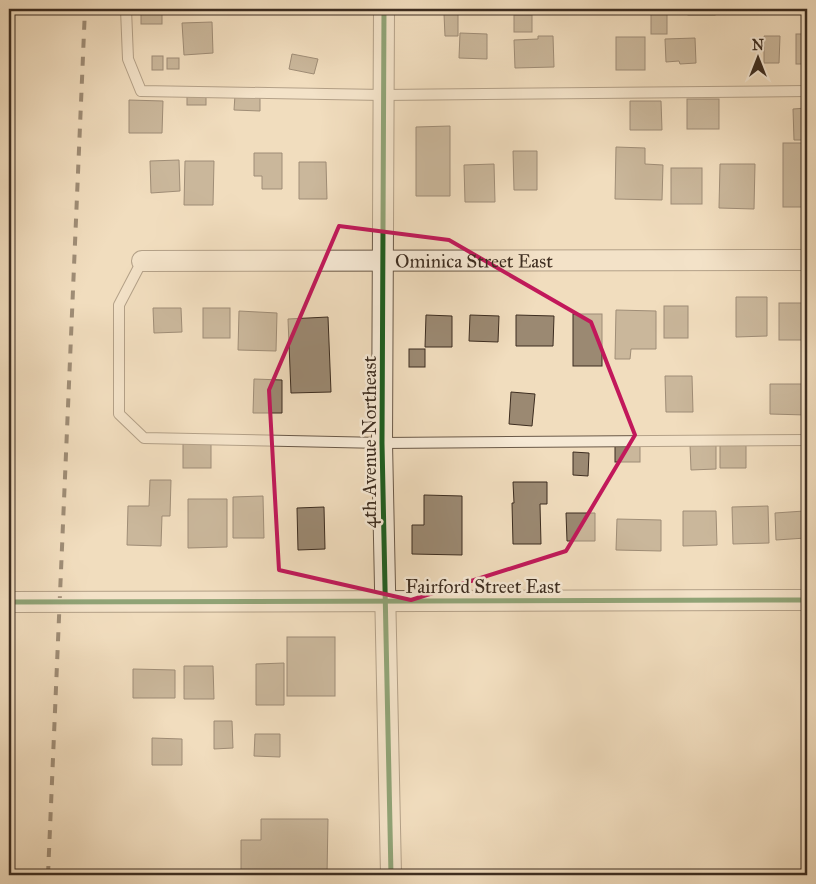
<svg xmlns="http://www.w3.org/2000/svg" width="816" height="884" font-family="'IM FELL Great Primer',serif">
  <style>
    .building { fill: #9b8972; stroke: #3d2d20 }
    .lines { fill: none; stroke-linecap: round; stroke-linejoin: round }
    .lane-casing { stroke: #6a5948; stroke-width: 12 }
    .street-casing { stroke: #6a5948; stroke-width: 22 }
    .lane { stroke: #f6e9d5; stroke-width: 10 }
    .street { stroke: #f6e9d5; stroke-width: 20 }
    .rail { stroke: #3d2d20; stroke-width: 4; stroke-dasharray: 9 9; stroke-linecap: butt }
    .cycleway-casing { stroke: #f6e9d5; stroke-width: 8 }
    .cycleway { stroke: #1b5e20; stroke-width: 5 }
    .marked { fill: none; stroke: #c2185b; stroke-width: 4; stroke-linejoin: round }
    .labels { text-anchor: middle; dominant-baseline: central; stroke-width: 5; stroke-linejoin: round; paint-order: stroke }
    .street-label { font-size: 19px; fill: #3d2d20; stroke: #f6e9d5 }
  </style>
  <rect width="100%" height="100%" fill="#f1ddbe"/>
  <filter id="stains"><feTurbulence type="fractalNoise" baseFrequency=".004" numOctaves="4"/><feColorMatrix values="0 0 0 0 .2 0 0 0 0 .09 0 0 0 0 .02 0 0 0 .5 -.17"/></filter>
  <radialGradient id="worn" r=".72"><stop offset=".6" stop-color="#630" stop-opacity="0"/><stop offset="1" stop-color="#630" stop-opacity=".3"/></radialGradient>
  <g class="building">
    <rect x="141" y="9" width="21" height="15"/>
    <rect x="520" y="9" width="27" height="5"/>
    <rect x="688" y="9" width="27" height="6"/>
    <rect x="651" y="12" width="16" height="22"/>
    <path d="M444,14H458V36H445Z"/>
    <rect x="514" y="15" width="18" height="17"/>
    <path d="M212,22L213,53L184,55L182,23Z"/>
    <path d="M460,33L487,34V59L459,58Z"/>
    <rect x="796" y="34" width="11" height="30"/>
    <path d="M538,36H553L554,67L515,68L514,40L538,39Z"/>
    <path d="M764,36H780L779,63H764Z"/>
    <rect x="616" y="37" width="29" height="33"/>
    <path d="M695,38L696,63L680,64L679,61L666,62L665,39Z"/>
    <path d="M292,54L318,59L314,74L289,69Z"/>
    <rect x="152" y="56" width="11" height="14"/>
    <rect x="167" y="58" width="12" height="11"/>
    <rect x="187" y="93" width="19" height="12"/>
    <path d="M235,95L260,96V111L234,110Z"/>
    <rect x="687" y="99" width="32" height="30"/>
    <path d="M129,100L163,101L162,133H129Z"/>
    <path d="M630,101H661L662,130H630Z"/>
    <path d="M807,108V140H794L793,109Z"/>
    <path d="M450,126V196H416V127Z"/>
    <rect x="783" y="143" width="24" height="64"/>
    <path d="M616,147L645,148V164L663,165L662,200L615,199Z"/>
    <path d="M513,151H537V190H514Z"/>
    <path d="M254,153H282V189H262V176H254Z"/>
    <path d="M179,160L180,191L151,193L150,161Z"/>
    <path d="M185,161H214L213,205H184Z"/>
    <path d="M299,162H326L327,199H299Z"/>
    <path d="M494,164L495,202H465L464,165Z"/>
    <path d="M720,164H755L754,209L719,208Z"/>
    <rect x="671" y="168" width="31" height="36"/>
    <path d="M736,297H767V336L736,337Z"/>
    <rect x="779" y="303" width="28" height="37"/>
    <rect x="664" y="306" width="24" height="32"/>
    <path d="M153,308H181L182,332L154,333Z"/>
    <rect x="203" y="308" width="27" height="30"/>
    <path d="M616,310L656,311V349H631L630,359H615Z"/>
    <path d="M239,311L277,313L276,351L238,350Z"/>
    <rect x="573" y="314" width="29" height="52"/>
    <path d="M426,315L452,316V347H425Z"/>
    <path d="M470,315L499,316L498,342L469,341Z"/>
    <path d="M516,315L554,316L553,346H516Z"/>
    <path d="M328,317L331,392L291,393L288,319Z"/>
    <rect x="409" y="349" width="16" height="18"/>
    <path d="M665,376H692L693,412H666Z"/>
    <path d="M254,379L282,380V413H253Z"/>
    <path d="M770,384H806V415L770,414Z"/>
    <path d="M511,392L535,394L532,426L509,424Z"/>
    <rect x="183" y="442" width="28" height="26"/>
    <rect x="615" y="444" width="25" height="18"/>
    <path d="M716,444V469L691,470L690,445Z"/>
    <path d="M746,444V468H720V445Z"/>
    <path d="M573,452L589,453L588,476L573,475Z"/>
    <path d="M150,480H171L170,516H162L161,546L127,545L128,506H149Z"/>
    <path d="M513,482H547V504H540L541,544H513L512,503H514Z"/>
    <path d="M424,495L462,496V555L412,554V525H424Z"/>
    <path d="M263,496L264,538H233V497Z"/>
    <path d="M188,499H227V547L188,548Z"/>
    <path d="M768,506L769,543L733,544L732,507Z"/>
    <path d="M324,507L325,549L298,550L297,508Z"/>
    <path d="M683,511H716L717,545L683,546Z"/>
    <path d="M804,511L806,538L776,540L775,513Z"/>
    <path d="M566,513H595V541H567Z"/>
    <path d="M617,519L661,520V551L616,550Z"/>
    <rect x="287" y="637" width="48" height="59"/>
    <path d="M284,663V705H256V664Z"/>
    <path d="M184,666H213L214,699H184Z"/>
    <path d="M133,669L175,670V698H133Z"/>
    <path d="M214,721H232L233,748L214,749Z"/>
    <path d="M255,734H280V757L254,756Z"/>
    <path d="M152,738L182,739V765H152Z"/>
    <path d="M261,819H328L327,875H241V840H261Z"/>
  </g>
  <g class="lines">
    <defs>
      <g id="lane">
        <path d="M126,9L128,59L141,91L383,95L807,91"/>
        <path d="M142,261L119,305V414L144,438L382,443L807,440"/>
      </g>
      <g id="street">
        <path d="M384,9L382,443L391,875"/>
        <path id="s1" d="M142,261L807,260"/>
        <path d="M9,602L807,600"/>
      </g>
    </defs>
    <use href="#lane" class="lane-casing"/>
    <use href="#street" class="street-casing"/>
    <use href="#lane" class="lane"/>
    <use href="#street" class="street"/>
    <path class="rail" d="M48,875L85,9"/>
    <defs>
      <g id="cycleway">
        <path d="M384,9L382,443L391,875"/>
        <path d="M9,602L807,600"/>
      </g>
    </defs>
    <use href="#cycleway" class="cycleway-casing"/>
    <use href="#cycleway" class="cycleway"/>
  </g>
  <path d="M0 0H816V884H0ZM339,226L449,240L591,322L635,435L566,551L411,600L279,570L269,390Z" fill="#f1ddbe" fill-opacity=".55" fill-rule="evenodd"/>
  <path class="marked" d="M339,226L449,240L591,322L635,435L566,551L411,600L279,570L269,390Z"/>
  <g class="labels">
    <g class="street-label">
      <text stroke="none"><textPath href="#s1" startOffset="332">Ominica Street East</textPath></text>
      <text transform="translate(369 442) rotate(-90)">4th Avenue Northeast</text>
      <text x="483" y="586">Fairford Street East</text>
    </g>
  </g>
  <rect width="816" height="884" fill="none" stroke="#f1ddbe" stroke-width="30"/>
  <rect x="10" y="10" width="796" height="864" fill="none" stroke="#3d2d20" stroke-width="2.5"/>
  <rect x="15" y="15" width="786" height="854" fill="none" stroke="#3d2d20"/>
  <g transform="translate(758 58)" stroke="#f6e9d5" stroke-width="4" paint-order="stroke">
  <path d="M0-4L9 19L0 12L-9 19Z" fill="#3d2d20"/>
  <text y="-8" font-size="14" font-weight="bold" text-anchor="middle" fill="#3d2d20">N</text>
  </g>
  <rect width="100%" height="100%" filter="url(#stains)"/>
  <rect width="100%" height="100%" fill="url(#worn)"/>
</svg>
